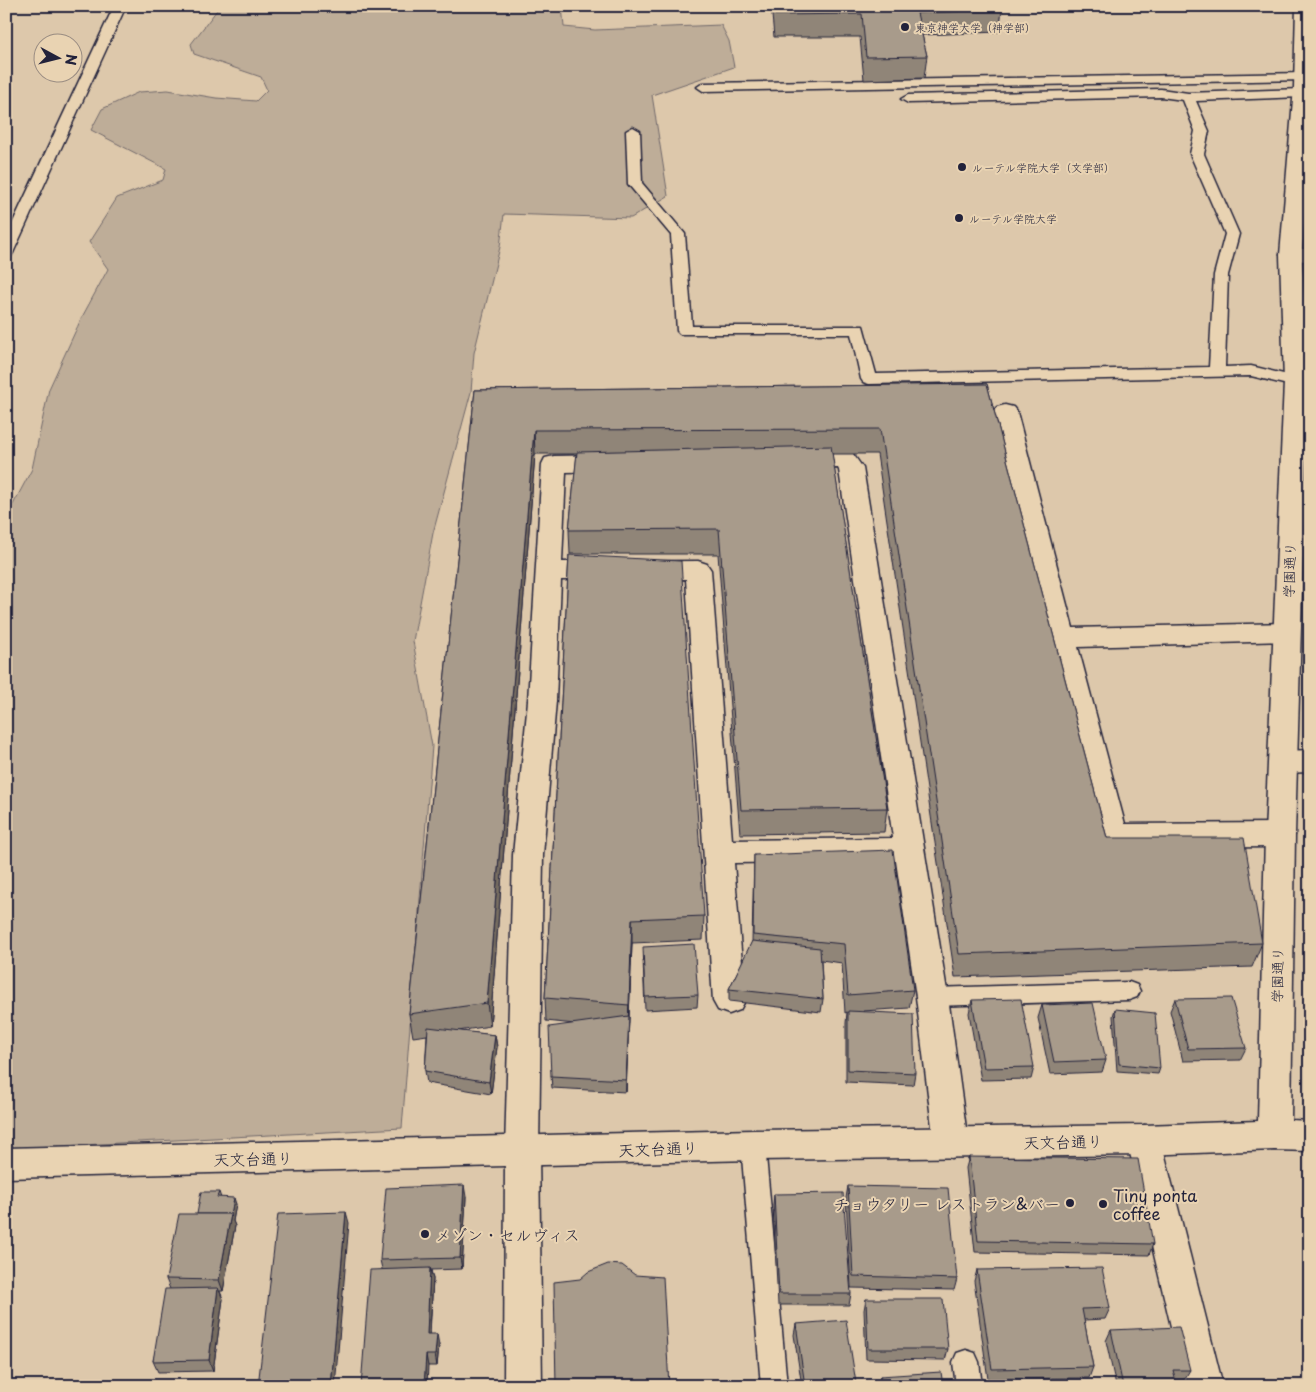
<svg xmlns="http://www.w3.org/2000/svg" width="1316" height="1392" font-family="'Playpen Sans','Klee One',sans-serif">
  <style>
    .green { fill: #bead98; stroke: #70686a }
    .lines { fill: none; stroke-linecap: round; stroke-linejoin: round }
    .lane-casing { stroke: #22223b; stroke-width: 3 }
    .street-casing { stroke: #22223b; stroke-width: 3 }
    .secondary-casing { stroke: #22223b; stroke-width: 3 }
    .lane { fill: #e9d3b2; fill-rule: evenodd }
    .street { fill: #e9d3b2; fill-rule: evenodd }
    .secondary { fill: #e9d3b2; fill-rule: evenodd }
    .wall { fill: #908578; stroke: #22223b }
    .shaded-wall { fill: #766c61; stroke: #22223b }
    .building { fill: #a89b8b; stroke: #22223b }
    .poi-dot { fill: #22223b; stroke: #e9d3b2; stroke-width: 2 }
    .labels { text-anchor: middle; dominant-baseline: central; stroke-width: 4; stroke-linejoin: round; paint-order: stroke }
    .far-poi-label { font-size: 11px; fill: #22223b; stroke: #e9d3b2; text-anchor: start }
    .street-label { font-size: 14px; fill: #22223b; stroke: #e9d3b2 }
    .near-street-label { font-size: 16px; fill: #22223b; stroke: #e9d3b2 }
    .near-poi-label { font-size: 16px; fill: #22223b; stroke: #e9d3b2; text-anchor: start }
  </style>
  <rect width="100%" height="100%" fill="#ddc8ab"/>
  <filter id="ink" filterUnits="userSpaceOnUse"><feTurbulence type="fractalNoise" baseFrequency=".02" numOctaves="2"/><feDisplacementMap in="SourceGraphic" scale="10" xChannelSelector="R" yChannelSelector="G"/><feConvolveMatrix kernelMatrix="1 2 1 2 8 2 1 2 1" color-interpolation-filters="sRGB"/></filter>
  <g filter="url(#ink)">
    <path class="green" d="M220,6H562L564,27L595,30L721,25L729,41L734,67L652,95L668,196L631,218L504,214L500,247L474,353L471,392L433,533L413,641L432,746L402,1128L6,1149V518L32,469L49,389L81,319L108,269L89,242L117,198L163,180L166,169L91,130L102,109L139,92L168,90L216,98L256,101L267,90L261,77L194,54L191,44Z"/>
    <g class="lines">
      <defs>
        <g id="lane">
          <path d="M114,6H126L13,253L11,256L6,257V237Z"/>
          <path d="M1303,73L1308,74L1309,77L1308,80L703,91L697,87L703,83Z"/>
          <path d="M1161,89L1188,93L1302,89L1309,93L1302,97L1196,101L1209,131L1204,154L1239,234L1228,275L1225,367L1251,366L1296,377L1302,379L1304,382L1302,385L1296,387L1251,376L869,384L863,382L861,379L851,334H680L677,331L671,235L628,184L626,131L633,127L640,131L642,183L685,234L692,326H863L876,374L1209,367L1214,275L1225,234L1190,154L1195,131L1183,100L1161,97L908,103L901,99L908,95Z"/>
          <path d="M1129,982L1137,985L1140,991L1137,997L1129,1000L932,1006L924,1003L921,997L924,991L932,988Z"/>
          <path d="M753,1135L761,1138L765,1145L787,1386H761L741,1145L745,1138Z"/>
          <path d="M966,1350L975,1353L979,1362L982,1386H956L953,1362L957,1353Z"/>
        </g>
        <g id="street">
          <path d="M1291,249H1310V261L1283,260L1280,255L1283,250Z"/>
          <path d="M1005,405L1013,407L1017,412L1073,628L1287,623L1296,625L1300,632L1296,639L1287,641L1078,647L1125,824L1280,823L1290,827L1295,835L1290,843L1280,847L1113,848L1103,844L1098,836L993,412L997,407Z"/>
          <path d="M844,452L853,454L863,468L948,997L968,1143L963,1154L951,1158L939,1154L934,1143L916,997L896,861L734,863L745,1001L740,1010L729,1014L718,1010L713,1001L686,579L561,580L556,701L543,855L539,1151L542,1386H504L505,1151L513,855L528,701L542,464L545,458L554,456L613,455L622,457L625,463L622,469L613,471L566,472L562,562L698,561L707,564L711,570L732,840L893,838L839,470L838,468L796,469L787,467L784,461L787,455L796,453Z"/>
          <path d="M1310,750V772L1283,773L1273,770L1269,762L1273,754L1283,751Z"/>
          <path d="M1144,1125L1156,1129L1161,1140L1223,1386H1185L1127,1140L1132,1129Z"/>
        </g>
        <path id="secondary" d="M1296,6H1310V130L1302,255L1308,382L1295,835L1291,1120L1310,1121V1151L1274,1150L1144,1155L753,1160L6,1178V1148L753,1130L1144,1125L1258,1121L1265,835L1284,382L1280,255L1294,87Z"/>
      </defs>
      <use href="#lane" class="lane-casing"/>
      <use href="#street" class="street-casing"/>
      <use href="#secondary" class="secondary-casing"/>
      <use href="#lane" class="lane"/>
      <use href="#street" class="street"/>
      <use href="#secondary" class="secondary"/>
    </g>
    <g class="wall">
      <path d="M773,6H1001L1002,10L999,32L922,35L927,56L924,78L864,80L860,37H774L772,15Z"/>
      <path d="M987,384L1107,838L1262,943L1252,967L955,977L877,454H832L887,808L884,832L740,834L718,554H570L569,530L577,454H535L490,1026L458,1031L495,1035L497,1047L491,1094L427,1083L425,1071L427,1035L413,1037L409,1014L475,390Z"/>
      <path d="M569,555L704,916L703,940L632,943L626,1092L552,1088L551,1076L575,1024L546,1021L545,998Z"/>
      <path d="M754,855L913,990L909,1008L863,1011L915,1073L913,1085L846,1082V1023L847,1012L845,1013L842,963L821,960L823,999L821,1012L729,1001V989L752,942Z"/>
      <path d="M643,959L698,995L697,1007L645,1010Z"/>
      <path d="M1175,999L1246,1048L1240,1060L1183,1061L1170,1011Z"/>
      <path d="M972,1000L1034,1067L1031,1079L981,1080L969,1013Z"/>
      <path d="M1042,1005L1106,1060L1102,1072L1050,1074L1038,1018Z"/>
      <path d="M1115,1009L1160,1068L1158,1074L1117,1071L1113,1016Z"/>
      <path d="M969,1157L1153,1244L1149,1255L975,1252L966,1168Z"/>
      <path d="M848,1186L957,1279L954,1290L851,1288L846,1198Z"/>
      <path d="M219,1192L221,1198L236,1204L233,1221L235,1226L223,1291H220L223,1299L213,1371L158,1372L153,1361L170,1289L166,1279L197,1214Z"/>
      <path d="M774,1194L851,1294L849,1305H778L773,1205Z"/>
      <path d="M466,1197L462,1269L431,1270L433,1279L430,1334L439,1345L437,1366H428L382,1269L380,1260Z"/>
      <path d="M977,1270L1110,1308L1105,1319L1084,1320L1093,1367L1089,1378L988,1379L974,1281Z"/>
      <path d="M866,1299L948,1349L945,1360L866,1359L864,1310Z"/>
      <path d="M796,1324L856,1383V1386H802L794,1335Z"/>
      <path d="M1111,1330L1190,1370L1184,1380H1176L1177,1386H1116L1106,1341Z"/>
      <path d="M880,1376L943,1386H878Z"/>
    </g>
    <g class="shaded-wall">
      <path d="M534,430L535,454L490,1026L487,1003Z"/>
      <path d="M632,919V943L626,1092V1080Z"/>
      <path d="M495,1035L497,1047L491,1094L489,1082Z"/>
      <path d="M464,1185L466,1197L462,1269L460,1258Z"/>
      <path d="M234,1198L236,1204L233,1221L235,1226L223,1291L219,1280L231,1214Z"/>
      <path d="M346,1212L349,1223L335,1386H331Z"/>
      <path d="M430,1268L433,1279L429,1345L427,1334Z"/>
      <path d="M218,1288L223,1299L213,1371L209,1360Z"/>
      <path d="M437,1334L439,1345L437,1366L435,1355Z"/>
      <path d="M426,1355L428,1366L427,1386H424Z"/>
    </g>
    <g class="building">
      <path d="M774,6H1001L1002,10L917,13L927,56L866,57L862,14L775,15Z"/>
      <path d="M987,384L1107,838H1244L1262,943L959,954L880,429L534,430L487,1003L409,1014L475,390Z"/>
      <path d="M831,446L887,808L741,810L719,529L569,530L577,452Z"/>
      <path d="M569,555L681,561L704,916L632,919L629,1005L545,998Z"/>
      <path d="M893,850L913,990L848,995L844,944L753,935L754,855Z"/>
      <path d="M752,941L820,948L823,999L729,989Z"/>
      <path d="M694,944L698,995L645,997L643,947Z"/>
      <path d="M1231,998L1246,1048L1188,1049L1175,999Z"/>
      <path d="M1021,999L1034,1067L984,1068L972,1000Z"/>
      <path d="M1093,1003L1106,1060L1054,1062L1042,1005Z"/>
      <path d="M1115,1009L1155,1013L1160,1068L1119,1064Z"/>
      <path d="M848,1011L913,1014L915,1073L848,1070Z"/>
      <path d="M629,1016L626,1080L551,1076L549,1027Z"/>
      <path d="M428,1027L495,1035L489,1082L425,1071Z"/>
      <path d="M969,1157L1138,1159L1153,1244L978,1241Z"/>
      <path d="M464,1185L460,1258L380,1260L386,1188Z"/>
      <path d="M848,1186L948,1188L957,1279L853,1276Z"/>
      <path d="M201,1192H219L217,1197L234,1198L231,1215V1214H197Z"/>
      <path d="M843,1193L851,1294H779L774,1194Z"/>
      <path d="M346,1212L331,1386H258L278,1214Z"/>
      <path d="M179,1214H231L219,1280L166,1279Z"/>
      <path d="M608,1264L622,1265L635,1275L663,1277L669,1386H556L554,1282L580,1279L588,1272Z"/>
      <path d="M430,1268L427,1334H437L435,1355H426L424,1386H361L370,1270Z"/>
      <path d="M1102,1268L1110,1308L1082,1309L1093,1367L992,1369L977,1270Z"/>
      <path d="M218,1288L209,1360L153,1361L165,1289Z"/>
      <path d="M866,1299H943L948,1349H868Z"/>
      <path d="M846,1320L856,1383L831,1386H805L796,1324Z"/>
      <path d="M1179,1327L1190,1370H1173L1177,1386H1123L1111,1330Z"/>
      <path d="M941,1372L943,1386H882L880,1376Z"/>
    </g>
  </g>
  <g class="poi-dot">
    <circle cx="905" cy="27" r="5"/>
    <circle cx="962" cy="167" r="5"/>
    <circle cx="959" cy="218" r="5"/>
    <circle cx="1070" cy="1203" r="5"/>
    <circle cx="1103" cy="1204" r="5"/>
    <circle cx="425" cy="1234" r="5"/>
  </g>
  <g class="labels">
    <g class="far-poi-label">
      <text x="915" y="27">東京神学大学（神学部）</text>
      <text x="972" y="167">ルーテル学院大学（文学部）</text>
      <text x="969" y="218">ルーテル学院大学</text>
    </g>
    <g class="street-label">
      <text transform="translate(1289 570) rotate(-88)">学園通り</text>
      <text transform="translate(1277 975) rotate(-89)">学園通り</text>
    </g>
    <g class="near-street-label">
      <text transform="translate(1063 1141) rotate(-1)">天文台通り</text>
      <text transform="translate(658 1148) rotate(-2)">天文台通り</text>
      <text transform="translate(253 1158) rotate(-1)">天文台通り</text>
    </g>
    <g class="near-poi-label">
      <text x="1113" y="1195">Tiny ponta<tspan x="1113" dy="18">coffee</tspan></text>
      <text x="1060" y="1203" text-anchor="end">チョウタリー レストラン&amp;バー</text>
      <text x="435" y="1234">メゾン・セルヴィス</text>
    </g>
  </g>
  <rect width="1316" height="1392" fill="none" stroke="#e9d3b2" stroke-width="25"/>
  <rect x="12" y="12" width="1291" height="1367" fill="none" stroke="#22223b" stroke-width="2" filter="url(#ink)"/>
  <g transform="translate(58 58) rotate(97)"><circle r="24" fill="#e9d3b2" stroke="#998c82"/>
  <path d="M0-4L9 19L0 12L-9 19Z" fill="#22223b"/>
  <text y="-8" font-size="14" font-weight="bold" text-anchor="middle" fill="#22223b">N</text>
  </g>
</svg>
